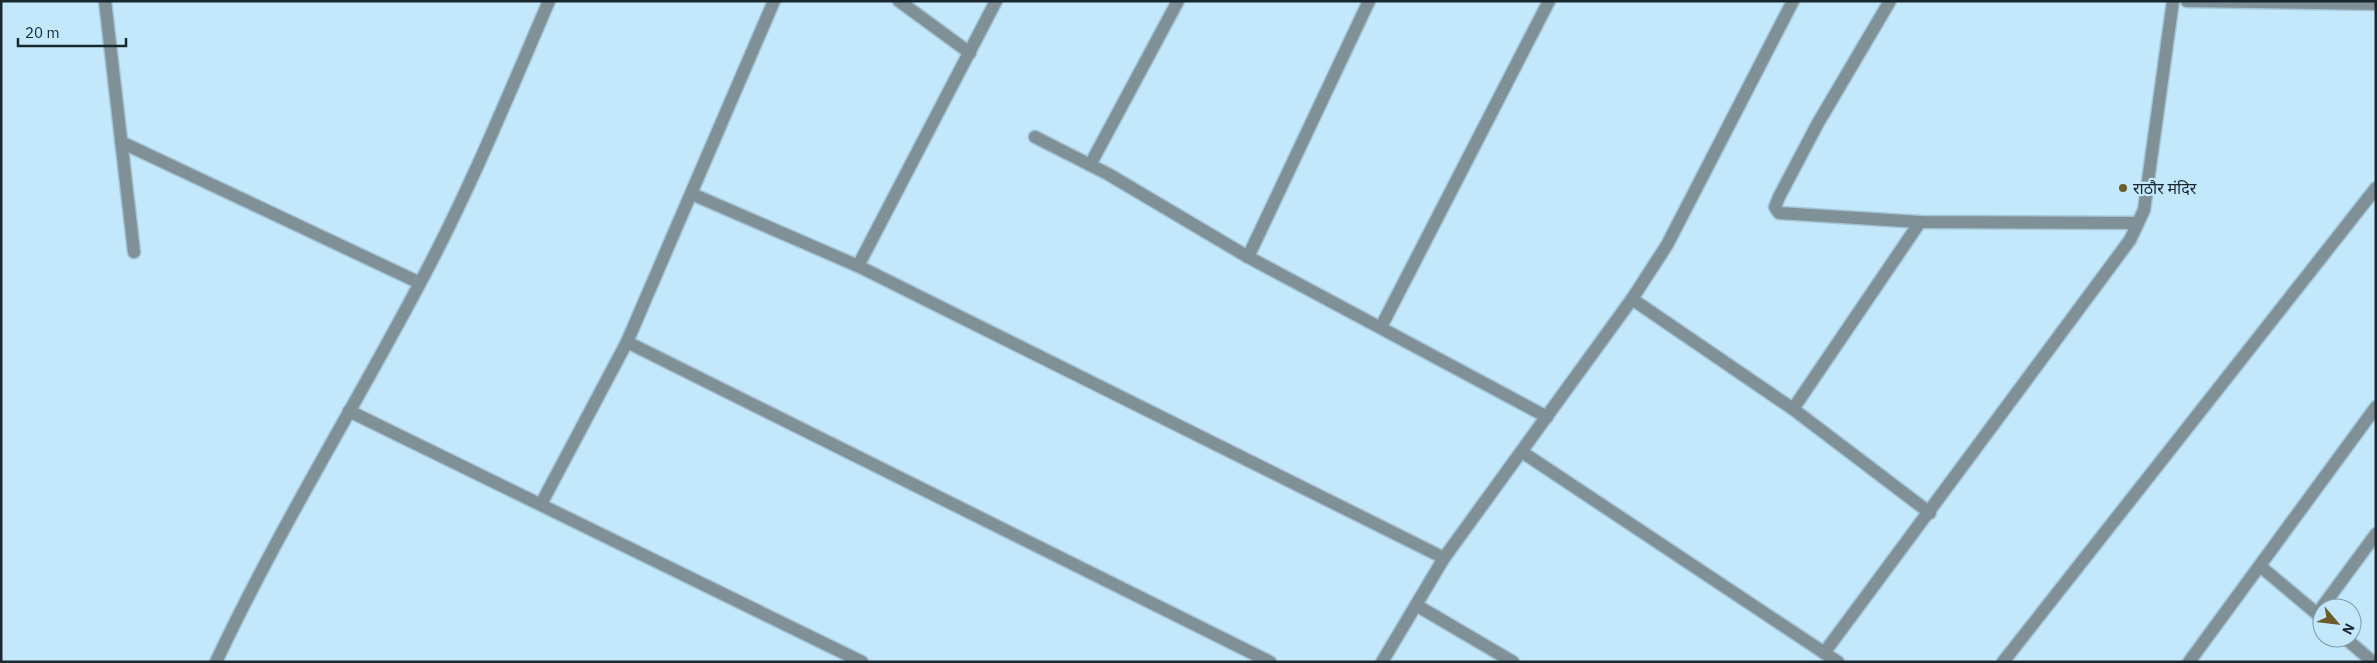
<svg xmlns="http://www.w3.org/2000/svg" width="2377" height="663" font-family="'IBM Plex Sans','Noto Sans Devanagari',sans-serif">
  <style>
    .lines { fill: none; stroke-linecap: round; stroke-linejoin: round }
    .minor-casing { stroke: #a4c5d6; stroke-width: 15 }
    .minor { stroke: #809097; stroke-width: 12 }
    .poi-dot { fill: #6c5c29; stroke: #c3e8fb; stroke-width: 2 }
    .labels { text-anchor: middle; dominant-baseline: central; stroke-width: 4.5; stroke-linejoin: round; paint-order: stroke }
    .poi-label { font-size: 16px; fill: #19272e; stroke: #c3e8fb; text-anchor: start }
  </style>
  <rect width="100%" height="100%" fill="#c3e8fb"/>
  <g class="lines">
    <defs>
      <g id="minor">
        <path d="M105,1L134,252"/>
        <path d="M899,1L970,53"/>
        <path d="M1890,1L1818,123L1779,197L1775,207L1779,213L1920,222L2138,223"/>
        <path d="M2187,1L2376,4"/>
        <path d="M1035,137L1108,174L1248,257L1547,417"/>
        <path d="M121,142L420,283"/>
        <path d="M1090,165L1178,1"/>
        <path d="M692,194L858,266L1444,558"/>
        <path d="M1248,257L1369,1"/>
        <path d="M858,266L996,1"/>
        <path d="M1632,299L1793,409L1930,513"/>
        <path d="M1381,327L1549,1"/>
        <path d="M627,342L1270,662"/>
        <path d="M1793,409L1920,222"/>
        <path d="M349,411L862,662"/>
        <path d="M1522,452L1838,662"/>
        <path d="M541,504L627,342L774,1"/>
        <path d="M2260,566L2322,618"/>
        <path d="M1416,605L1513,662"/>
        <path d="M2317,614L2376,534"/>
        <path d="M2345,638L2373,662"/>
        <path d="M1824,653L2130,240L2144,210L2173,1"/>
        <path d="M216,662C277,532 353,410 420,283C469,192 508,96 549,1"/>
        <path d="M1382,662L1444,558L1632,299L1667,245L1793,1"/>
        <path d="M2003,662L2376,188"/>
        <path d="M2189,662L2376,407"/>
      </g>
    </defs>
    <use href="#minor" class="minor-casing"/>
    <use href="#minor" class="minor"/>
  </g>
  <circle class="poi-dot" cx="2123" cy="188" r="5"/>
  <g class="labels">
    <g class="poi-label">
      <text x="2133" y="188">राठौर मंदिर</text>
    </g>
  </g>
  <rect width="2377" height="663" fill="none" stroke="#19272e" stroke-width="5"/>
  <g transform="translate(2337 623) rotate(118)"><circle r="24" fill="#c3e8fb" stroke="#7f9ba9"/>
  <path d="M0-4L9 19L0 12L-9 19Z" fill="#6c5c29"/>
  <text y="-8" font-size="14" font-weight="bold" text-anchor="middle" fill="#19272e">N</text>
  </g>
  <path d="M18 38v8h108v-8" fill="none" stroke="#19272e" stroke-width="2.5"/>
  <text x="25" y="38" font-size="15" fill="#19272e" stroke="#c3e8fb" stroke-width="4" paint-order="stroke">20 m</text>
</svg>
